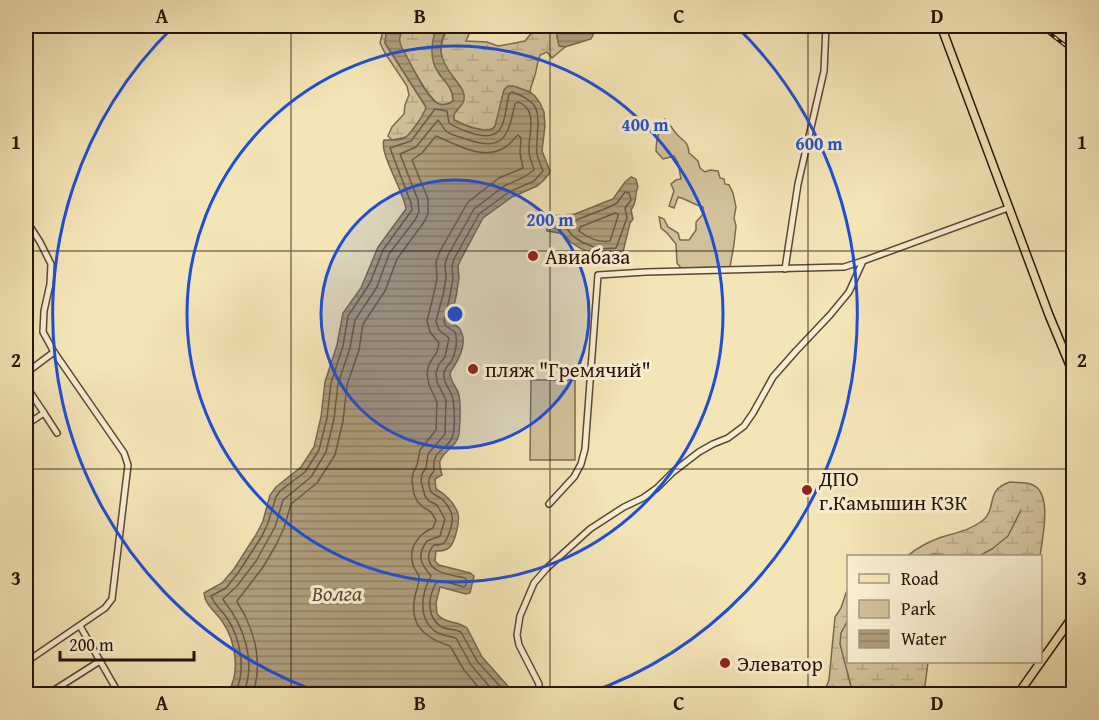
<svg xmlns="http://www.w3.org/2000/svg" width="1099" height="720" font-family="'Gentium Book Plus',serif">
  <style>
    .green { fill: #d1c199; stroke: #7b6a52; stroke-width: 1.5 }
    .wetland { fill: url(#wetland-marsh); stroke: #7b6a52; stroke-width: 1.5 }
    .water { fill: url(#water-rules); stroke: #77674e; stroke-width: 1.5 }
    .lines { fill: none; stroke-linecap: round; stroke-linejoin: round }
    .shore { stroke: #6a5943; stroke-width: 1.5 }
    .stream { stroke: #77674e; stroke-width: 1.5 }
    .minor-casing { stroke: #594835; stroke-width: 8 }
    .major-casing { stroke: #25140a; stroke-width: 10 }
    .minor { stroke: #f8eed0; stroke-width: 5 }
    .major { stroke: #f4e5b6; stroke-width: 7 }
    .rail-casing { stroke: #25140a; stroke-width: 4 }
    .rail { stroke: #f8eed0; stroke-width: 1.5; stroke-dasharray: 4.5; stroke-linecap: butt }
    .grid { fill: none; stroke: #25140a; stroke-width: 1.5; stroke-opacity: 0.55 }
    .ring { fill: none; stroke: #1d4ed8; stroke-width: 3 }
    .poi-dot { fill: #8f2418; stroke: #f8eed0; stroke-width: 2 }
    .labels { text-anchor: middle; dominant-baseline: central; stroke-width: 6; stroke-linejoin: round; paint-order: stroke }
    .poi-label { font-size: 21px; fill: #25140a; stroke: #f8eed0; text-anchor: start }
    .water-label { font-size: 22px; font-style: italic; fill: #5c4b38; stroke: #f8eed0 }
    .centre { fill: #1d4ed8; stroke: #f8eed0; stroke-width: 3 }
    .ring-label { font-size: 18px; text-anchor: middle; font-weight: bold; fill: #1d4ed8; stroke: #f8eed0; stroke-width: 6; stroke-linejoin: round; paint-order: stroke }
    .neatline { fill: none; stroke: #25140a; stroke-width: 2 }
    .grid-label { font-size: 20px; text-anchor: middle; font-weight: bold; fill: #25140a }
  </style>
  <defs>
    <pattern id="wetland-marsh" width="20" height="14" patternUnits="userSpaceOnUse" patternTransform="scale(1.5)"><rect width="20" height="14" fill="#d1c199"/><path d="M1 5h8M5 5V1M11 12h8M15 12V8" fill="none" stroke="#b3a582"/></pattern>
    <pattern id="water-rules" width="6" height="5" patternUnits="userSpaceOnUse" patternTransform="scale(1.5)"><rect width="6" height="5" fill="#ae9e7c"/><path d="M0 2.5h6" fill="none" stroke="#8d8064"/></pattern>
  </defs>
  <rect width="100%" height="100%" fill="#f4e5b6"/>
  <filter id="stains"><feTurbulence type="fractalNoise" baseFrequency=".00333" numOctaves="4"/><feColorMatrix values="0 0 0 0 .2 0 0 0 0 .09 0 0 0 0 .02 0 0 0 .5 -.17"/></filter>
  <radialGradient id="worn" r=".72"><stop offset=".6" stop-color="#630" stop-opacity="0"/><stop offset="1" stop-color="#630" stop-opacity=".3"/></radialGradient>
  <g class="green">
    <path d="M665,119C670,124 671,127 675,132C682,142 688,139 689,153L698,161L700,168L705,172L710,170L718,171L720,178L724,179L725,184L729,185L733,193L736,207L734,218L736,226L734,244L730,267L681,268L677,263L676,244L667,233L661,228L659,217L664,219L668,227L678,233L680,240H689L696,230V222L704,213L703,207C694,205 687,199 678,197L674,208L669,206L674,191L671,184L676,180L681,179L678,163L674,156L663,159L656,151C656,139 658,130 665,119Z"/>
    <path d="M531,380H575V460H530Z"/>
  </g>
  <g class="wetland">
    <path d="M384,26H387L385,43L388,48L426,107V110L424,115L407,137L392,140L388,136L392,127L404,114L405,105L409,95L407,86L385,53L380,43Z"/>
    <path d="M404,26H438L434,33L439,74L447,83L452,93L453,101C449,103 445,106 439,104C429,100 404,54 399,42V37Z"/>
    <path d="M449,26H478L469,34L466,41L487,42L498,46L510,44L525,41L533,31L535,26H555L559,45L565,47L552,58L547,52L540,55C538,61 537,65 536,71C535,78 531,84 530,92L513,86L504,90C502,98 499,122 494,127C488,135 462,124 454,120V113C478,91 451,82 443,62C438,50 443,36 449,26Z"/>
    <path d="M1010,482C1017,483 1027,482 1033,485C1053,494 1042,540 1040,556H907C916,549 928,542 939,538C954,533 969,531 982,521C998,509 984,490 1010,482Z"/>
    <path d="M848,590V662H928L924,694H821L825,690L829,680L835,617L841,608L846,593Z"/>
  </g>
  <g class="water">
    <path d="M387,26H404C401,34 397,39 402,48C410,61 426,99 439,104C445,106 449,104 453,101C454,89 444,81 438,72C429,59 431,39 438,26H449C435,47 440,59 454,78C458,84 463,88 464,95C466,108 452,108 454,120C465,126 481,132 493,129L495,126L504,90L508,86H513L530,92L535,96L540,103L544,112L545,126L542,151L550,171L549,174L543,181L537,186L512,197L483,218L460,261L458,266L459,278L456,297L450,321C453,324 459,326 461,331C468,345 457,362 450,373C450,382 457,387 459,395C461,407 460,422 459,434C457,447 444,450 440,461C439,465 441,471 442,475L435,479L436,489C445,494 455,503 458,514C460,522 455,541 450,547C446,551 441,551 436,551L435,561L439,565L470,573L474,576L470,593L466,594L440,587L436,603L437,614C447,625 457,620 467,628L482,657L515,694H227C241,674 236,641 222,621C215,611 205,605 204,593L222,583L234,569L257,533L263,521L270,495L276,487L301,467L314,447L321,417L325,382L337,345L343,313L361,288L378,247L406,209C404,191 379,154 384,140C391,140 398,141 404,138C410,136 425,113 426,107L385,43Z"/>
    <path d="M555,26H597L591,39L565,47L559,46Z"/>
    <path d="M631,177L636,179L638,187C633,196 639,199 631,210L633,219L630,223L623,252C607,261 586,253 572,243C568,240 566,235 561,234C557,232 552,232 547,231L546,220L549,216L575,214L605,202L613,199L625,182Z"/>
  </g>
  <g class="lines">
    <g class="shore">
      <path d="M625,192L629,193L631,200L625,208L627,218L616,248L598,249L582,242L574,237L567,229L555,225L557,221L576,220L607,208L617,203Z"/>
      <path d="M615,213L618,214V216L610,241C598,243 589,238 579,231L580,227Z"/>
      <path d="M234,694C247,673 241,639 227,618C222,611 214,604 211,596L226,588L238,573L262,536L268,523L276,497L280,491L305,472L319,450L327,418L331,383L343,346L348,316L370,283L383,250L412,210L411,203L390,148L411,141L435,109L447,111L449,123C456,128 463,130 471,133C506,144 503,121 509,94L512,92C541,102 539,112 537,140C537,144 536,149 537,154C538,160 541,166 543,171L534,181L509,192L479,214L454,259L452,266L453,278L450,296L444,321L446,326L455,332C458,341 456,351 452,360C449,366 443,368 444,376C444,383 448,387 451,393C455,401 455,427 453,435C449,451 431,448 434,471C428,478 427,483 431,492C435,496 439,496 443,500C455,513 454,521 448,536C445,544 442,545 434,545C426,553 427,565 437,570C444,575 457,576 465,578L467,581L466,585L464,587L443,581L436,583C428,597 426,618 442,627C448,630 455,629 461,632L477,661L507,694"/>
      <path d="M243,694C257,663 244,626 224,601L223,599L237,586L256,561L275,527L283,500L311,477L326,452L334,419L338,384L350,348L355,320L377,287L389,254L415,220L419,212L418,200L400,154L416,147L438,120C441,123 442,127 446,131C452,136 461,137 469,140C505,152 508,135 515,104L518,102C539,109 528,135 529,151C529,158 533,164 534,170L524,177L504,186L474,209L448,255L445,264L446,278L443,295L436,321L439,330L449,338L445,357L439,364L436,373L437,382L446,400L445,434L428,454L426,468L422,474L421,481L425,496L429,501L437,505L445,519L440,536L427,541C416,556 421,564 431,576C421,594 417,621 438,633C444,636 450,636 456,638L471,665L496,694"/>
      <path d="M253,694C261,668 258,643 246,618C244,612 239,607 237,601L263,567L276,545L284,528L291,504L317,483L335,455L343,421L347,385L359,350L363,324L385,291L397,259L424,222L428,214V199L412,160L422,153L436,136C456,144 482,161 504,148C510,145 513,139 518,135L521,138L520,153L523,168L499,178L468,202L440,251L436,262L437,278L434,293L427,321L430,332L439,343L437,352L429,364L427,373L429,385L437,402L436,430L420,450L417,465L413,473L412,481L414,494L417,501L423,507L431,512L436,520L433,528C418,534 408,548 413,565C414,569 419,574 419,577C420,582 416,591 415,596C409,625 424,638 450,646L464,670L484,694"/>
    </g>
    <g class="stream">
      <path d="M925,556L934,554L949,556"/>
      <path d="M979,556L992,549L1008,536L1021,510"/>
      <path d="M848,620L841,633L840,644L853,694"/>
    </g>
    <defs>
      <g id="minor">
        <path d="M26,220L40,242L51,264L50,284L44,311L43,332L54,352L124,453L128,465L112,599L105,608L26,662"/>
        <path d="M785,269L798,184L824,71L826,26"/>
        <path d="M26,373L54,352"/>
        <path d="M26,386L44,413"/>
        <path d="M26,425L44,413L57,433"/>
        <path d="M549,504L574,477L581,464L585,449L598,275L646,272L844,267L863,261L1008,208"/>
        <path d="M80,626L119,694"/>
        <path d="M48,694L100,661"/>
        <path d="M538,694L539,684L519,645L517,635L520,616L534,583L547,568L590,529L624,507L643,498L657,488L673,472L699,452L713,444L728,438L744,426L753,413L773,377L796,351L830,315L849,292L863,261"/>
      </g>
      <g id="major">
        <path d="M941,26L1049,315L1074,375"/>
        <path d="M1018,694L1074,615"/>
      </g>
    </defs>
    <use href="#minor" class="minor-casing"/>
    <use href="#major" class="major-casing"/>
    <use href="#minor" class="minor"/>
    <use href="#major" class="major"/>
    <defs>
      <path id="rail" d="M1040,26L1074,52"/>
    </defs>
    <use href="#rail" class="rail-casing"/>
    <use href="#rail" class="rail"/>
  </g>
  <path class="grid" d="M291,26V694M550,26V694M808,26V694M26,251H1074M26,469H1074"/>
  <circle cx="455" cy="314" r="134" fill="#1d4ed8" fill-opacity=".12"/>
  <g class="ring">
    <circle cx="455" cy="314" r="134"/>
    <circle cx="455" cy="314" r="268"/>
    <path d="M324 694A402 402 0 0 1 173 27M737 27A402 402 0 0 1 586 694"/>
  </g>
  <g class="poi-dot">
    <circle cx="533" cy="256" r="6"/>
    <circle cx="473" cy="369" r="6"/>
    <circle cx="807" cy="490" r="6"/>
    <circle cx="725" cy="663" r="6"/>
  </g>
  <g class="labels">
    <g class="poi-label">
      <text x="545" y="256">Авиабаза</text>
      <text x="485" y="369">пляж "Гремячий"</text>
      <text x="819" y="478">ДПО<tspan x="819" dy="24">г.Камышин КЗК</tspan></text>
      <text x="737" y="663">Элеватор</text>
    </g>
    <g class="water-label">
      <text x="337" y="593">Волга</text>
    </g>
  </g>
  <circle cx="455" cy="314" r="9" class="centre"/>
  <g class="ring-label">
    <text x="645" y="131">400 m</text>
    <text x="819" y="150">600 m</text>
    <text x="550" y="226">200 m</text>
  </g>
  <rect width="1099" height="720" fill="none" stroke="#f4e5b6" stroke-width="66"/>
  <rect x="847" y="555" width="195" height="108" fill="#f8eed0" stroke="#a49781" stroke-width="1.5"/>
  <rect x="859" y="574" width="30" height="9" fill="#f4e5b6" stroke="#a49781" stroke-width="1.5"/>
  <text x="901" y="585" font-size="18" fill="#25140a">Road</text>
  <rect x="859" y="600" width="30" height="18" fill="#d1c199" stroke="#a49781" stroke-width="1.5"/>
  <text x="901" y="615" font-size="18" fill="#25140a">Park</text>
  <rect x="859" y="630" width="30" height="18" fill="url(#water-rules)" stroke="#a49781" stroke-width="1.5"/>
  <text x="901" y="645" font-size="18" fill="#25140a">Water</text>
  <path d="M60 651v9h134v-9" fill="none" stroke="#25140a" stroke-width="3"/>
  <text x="69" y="651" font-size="18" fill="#25140a" stroke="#f8eed0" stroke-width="4.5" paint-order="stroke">200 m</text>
  <rect x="33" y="33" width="1033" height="654" class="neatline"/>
  <g class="grid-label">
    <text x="162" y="23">A</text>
    <text x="420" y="23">B</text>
    <text x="679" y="23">C</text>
    <text x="937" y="23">D</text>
    <text x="16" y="149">1</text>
    <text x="1082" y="149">1</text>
    <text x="16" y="367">2</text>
    <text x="1082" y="367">2</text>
    <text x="16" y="585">3</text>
    <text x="1082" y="585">3</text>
    <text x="162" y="710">A</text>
    <text x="420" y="710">B</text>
    <text x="679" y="710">C</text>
    <text x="937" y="710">D</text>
  </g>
  <rect width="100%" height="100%" filter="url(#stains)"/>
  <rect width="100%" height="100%" fill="url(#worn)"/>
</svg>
